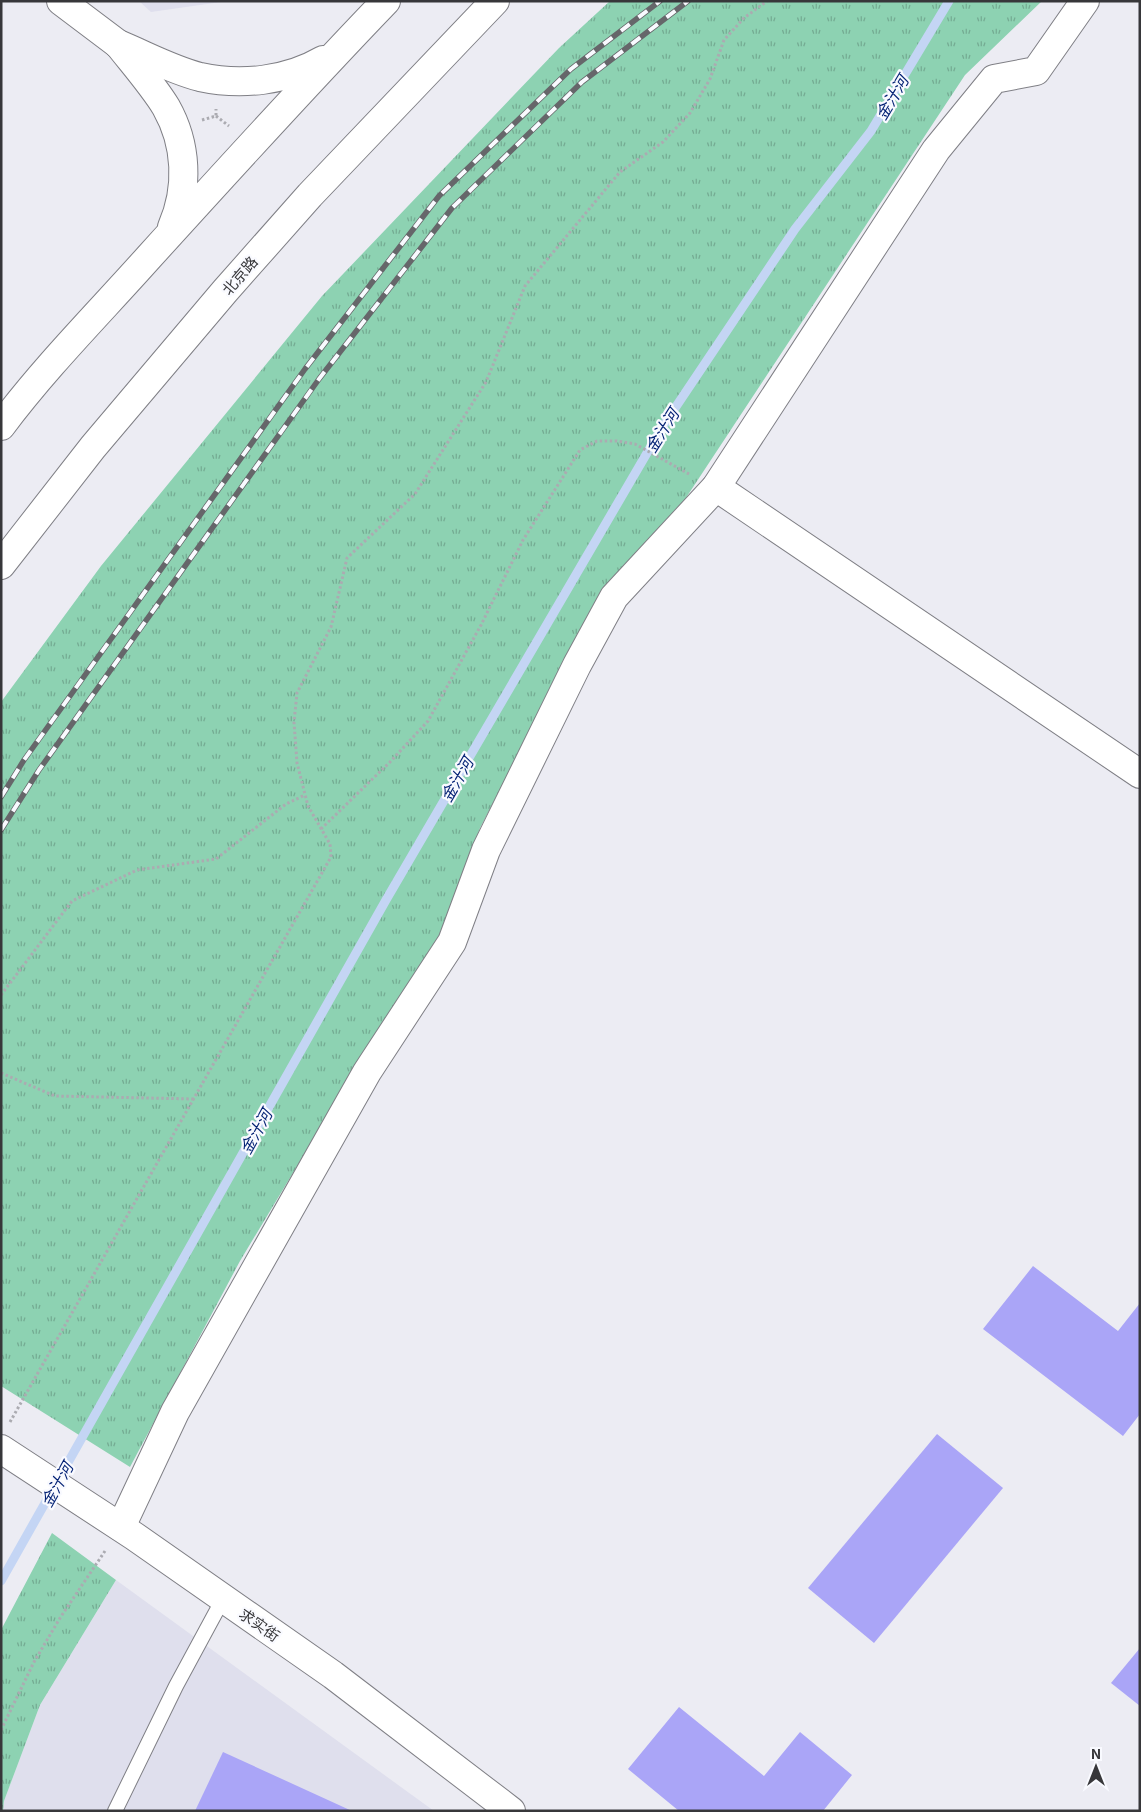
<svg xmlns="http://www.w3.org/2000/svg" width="1141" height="1812" font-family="Georgia,'Noto Sans SC',serif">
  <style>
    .built { fill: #dfdfed }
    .park { fill: url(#park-tufts) }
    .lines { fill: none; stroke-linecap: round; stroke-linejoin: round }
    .stream { stroke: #c4d5f4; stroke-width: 9 }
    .building { fill: #aaa5f7 }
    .service-casing { stroke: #7f7f85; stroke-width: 16 }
    .minor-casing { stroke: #7f7f85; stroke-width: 30 }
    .tertiary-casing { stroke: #7f7f85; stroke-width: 30 }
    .secondary-casing { stroke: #7f7f85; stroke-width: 30 }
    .path { stroke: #ababb1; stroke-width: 3; stroke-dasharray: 2.5 2.5; stroke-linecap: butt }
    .service { stroke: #fff; stroke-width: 14 }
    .minor { stroke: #fff; stroke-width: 28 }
    .tertiary { stroke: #fff; stroke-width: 28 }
    .secondary { stroke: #fff; stroke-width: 28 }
    .rail-casing { stroke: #66666a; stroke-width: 5.5 }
    .rail { stroke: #f9faff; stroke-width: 4; stroke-dasharray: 11; stroke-linecap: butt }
    .labels { text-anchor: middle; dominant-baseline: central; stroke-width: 4.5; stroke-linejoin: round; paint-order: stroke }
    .street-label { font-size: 15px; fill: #37373a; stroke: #f9faff }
    .water-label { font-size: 16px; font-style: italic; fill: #011f73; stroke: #f9faff }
  </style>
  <defs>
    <pattern id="park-tufts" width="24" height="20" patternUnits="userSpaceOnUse" patternTransform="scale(1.25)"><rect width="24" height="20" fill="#8dd2b2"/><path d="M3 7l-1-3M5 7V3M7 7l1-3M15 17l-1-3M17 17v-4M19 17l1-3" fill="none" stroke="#74ab92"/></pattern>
  </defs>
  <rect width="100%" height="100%" fill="#ececf3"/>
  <g class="built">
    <path d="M139,1H228L151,12Z"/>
    <path d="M116,1580L434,1811H3L4,1801L40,1705Z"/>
  </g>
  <g class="park">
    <path d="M610,1H1042L965,75L672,519L606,585L480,828L447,923L374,1038L240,1261L130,1467L1,1386V702L101,566L322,296L559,48Z"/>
    <path d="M52,1533L116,1580L40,1705L4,1801L3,1811H1V1630Z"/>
  </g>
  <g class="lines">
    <path class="stream" d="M1,1581L386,900L661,429L795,229L871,131L949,1"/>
  </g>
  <g class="building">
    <path d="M1033,1266L1118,1331L1140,1303V1414L1123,1436L983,1329Z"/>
    <path d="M937,1434L1003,1488L874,1643L808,1588Z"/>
    <path d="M1140,1648V1706L1111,1683Z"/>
    <path d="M679,1707L764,1776L800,1732L852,1775L823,1811H679L628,1769Z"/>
    <path d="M223,1752L352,1811H195Z"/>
  </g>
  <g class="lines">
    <defs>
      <path id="service" d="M115,1811L176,1686L223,1599"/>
      <g id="minor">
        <path d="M61,1L118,44"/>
        <path d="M716,487L1140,774"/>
        <path d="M121,1527L175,1412L367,1072L452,942L486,850L577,665L614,597L716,487L936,150L994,79L1036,71L1085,1"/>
      </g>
      <path id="tertiary" d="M1,1449L134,1536L333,1675L511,1811"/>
      <g id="secondary">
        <path d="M118,44C145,55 172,70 200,77C241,86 287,81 323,60"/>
        <path d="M119,45C134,64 154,87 166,107C187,144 189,188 172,227"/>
        <path d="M1,426C46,366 99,313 149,257C227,171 305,85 386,1"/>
        <path d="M1,565L93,447L225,291L310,195L495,1"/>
      </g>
    </defs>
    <use href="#service" class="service-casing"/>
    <use href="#minor" class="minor-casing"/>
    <use href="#tertiary" class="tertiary-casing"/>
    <use href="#secondary" class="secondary-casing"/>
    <g class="path">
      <path d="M216,116L229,126"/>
      <path d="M202,120L216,116V109"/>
      <path d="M321,829L390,762L428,721L481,625L523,540L580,450L597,441H617L635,444L689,474"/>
      <path d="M1,995L72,901L137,870L216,859L286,804L305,795"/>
      <path d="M1,1073L55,1096L194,1099"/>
      <path d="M10,1422L331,857L330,844L308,806L297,763L294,722L297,693L331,627L347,558L415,494L486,382L525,286L620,172L663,142L690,113L710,79L724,40L744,18L767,1"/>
      <path d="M1,1730L34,1662L60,1618L105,1551"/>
    </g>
    <use href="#service" class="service"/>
    <use href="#minor" class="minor"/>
    <use href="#tertiary" class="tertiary"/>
    <use href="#secondary" class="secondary"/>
    <defs>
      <g id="rail">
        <path d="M1,797L24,760L305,369L439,196L571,69L660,1"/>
        <path d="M1,830L39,770L319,379L452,208L582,82L688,1"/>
      </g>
    </defs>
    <use href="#rail" class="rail-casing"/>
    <use href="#rail" class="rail"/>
  </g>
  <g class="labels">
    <g class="street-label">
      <text transform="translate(239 275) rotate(-49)">北京路</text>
      <text transform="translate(260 1624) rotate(35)">求实街</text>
    </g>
    <g class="water-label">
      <text transform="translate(891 97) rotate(-59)">金汁河</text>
      <text transform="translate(661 430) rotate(-58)">金汁河</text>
      <text transform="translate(456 779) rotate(-60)">金汁河</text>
      <text transform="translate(255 1131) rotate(-61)">金汁河</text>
      <text transform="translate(56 1484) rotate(-61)">金汁河</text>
    </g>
  </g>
  <rect width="1141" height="1812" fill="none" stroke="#37373a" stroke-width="5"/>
  <g transform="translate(1096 1767)" stroke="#f9faff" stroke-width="4" paint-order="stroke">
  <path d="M0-4L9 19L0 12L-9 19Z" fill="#37373a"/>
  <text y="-8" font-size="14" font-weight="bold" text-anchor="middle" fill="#37373a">N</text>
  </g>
</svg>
